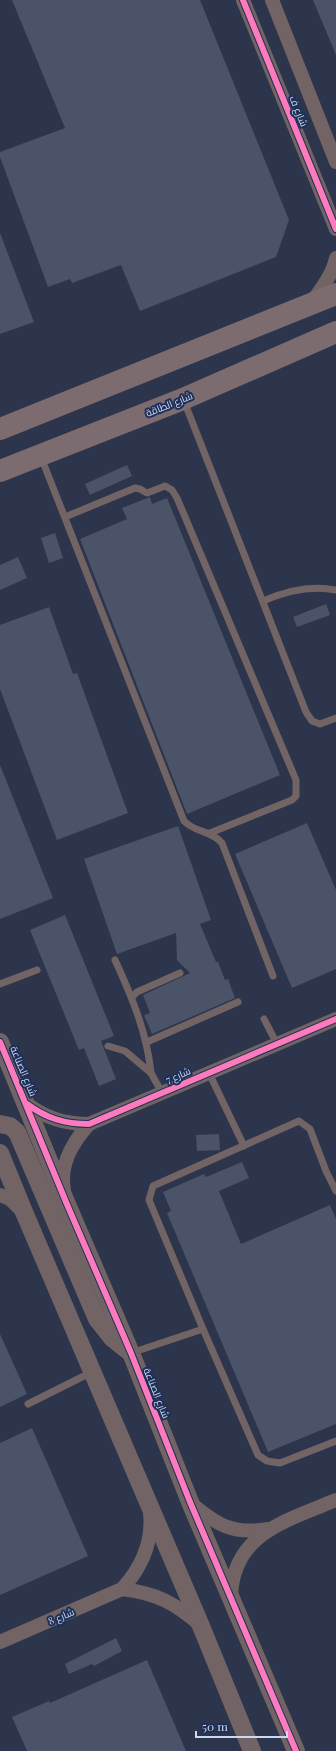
<svg xmlns="http://www.w3.org/2000/svg" width="336" height="1751" font-family="'Playfair Display',Cairo,serif">
  <style>
    .building { fill: #4a5368 }
    .lines { fill: none; stroke-linecap: round; stroke-linejoin: round }
    .service { stroke: #726465; stroke-width: 7 }
    .minor { stroke: #726465; stroke-width: 14 }
    .tertiary { stroke: #726465; stroke-width: 18 }
    .primary { stroke: #7c6c70; stroke-width: 22 }
    .cycleway-casing { stroke: #1f3058; stroke-width: 8 }
    .cycleway { stroke: #fd7abc; stroke-width: 6 }
    .labels { text-anchor: middle; dominant-baseline: central; stroke-width: 4; stroke-linejoin: round; paint-order: stroke }
    .street-label { font-size: 10px; fill: #cdd9f2; stroke: #1f3058 }
  </style>
  <rect width="100%" height="100%" fill="#2c354b"/>
  <g class="building">
    <path d="M12,0H200L289,220L276,257L140,311L121,265L72,283L70,279L48,287L0,157V152L65,128Z"/>
    <path d="M313,0H336V55Z"/>
    <path d="M0,233L34,322L0,334Z"/>
    <path d="M127,465L132,476L90,495L85,484Z"/>
    <path d="M150,497L152,504L167,498L280,775L187,814L80,539L127,519L122,508Z"/>
    <path d="M55,533L63,558L49,563L41,538Z"/>
    <path d="M18,557L27,578L0,590V565Z"/>
    <path d="M326,604L330,615L297,627L293,617Z"/>
    <path d="M49,607L73,674L77,673L128,813L57,840L0,689V625Z"/>
    <path d="M0,765L53,898L0,919Z"/>
    <path d="M307,823L336,890V969L292,988L235,854Z"/>
    <path d="M178,826L211,920L200,924L216,962H218L225,980L228,979L235,998L152,1034L144,1015L150,1013L143,995L190,973L177,960L176,933L117,954L84,859Z"/>
    <path d="M65,915L114,1036L101,1041L116,1079L99,1086L84,1048L79,1050L30,930Z"/>
    <path d="M219,1134L220,1150L197,1151L196,1135Z"/>
    <path d="M242,1162L249,1178L219,1191L241,1244L330,1205L336,1219V1424L268,1452L167,1213L171,1211L163,1192L204,1174L206,1177Z"/>
    <path d="M0,1334L27,1394L0,1407Z"/>
    <path d="M32,1428L88,1556L0,1595V1443Z"/>
    <path d="M116,1638L122,1651L94,1666L92,1664L69,1674L65,1664Z"/>
    <path d="M147,1660L186,1751H27L12,1717L49,1701L50,1703Z"/>
  </g>
  <g class="lines">
    <g class="service">
      <path d="M184,401L306,712L312,721L320,724L336,718"/>
      <path d="M41,457L184,821C195,833 211,830 222,843L273,976"/>
      <path d="M65,517L135,488L140,489L147,493L165,486L172,490L177,498L296,780V796L292,800L210,833"/>
      <path d="M263,601C286,591 310,585 336,590"/>
      <path d="M115,960C132,997 147,1033 151,1073"/>
      <path d="M0,984L37,970"/>
      <path d="M132,997L137,992L180,973"/>
      <path d="M264,1019L277,1044"/>
      <path d="M147,1042L238,1002"/>
      <path d="M108,1046L125,1051L151,1073L162,1093"/>
      <path d="M209,1073L244,1146"/>
      <path d="M336,1191L326,1171L310,1129L299,1121L153,1186L149,1200L203,1329L258,1455L267,1461L280,1463L336,1441"/>
      <path d="M131,1353L203,1329"/>
      <path d="M28,1404L92,1372"/>
    </g>
    <g class="minor">
      <path d="M243,0L336,229"/>
      <path d="M272,0L336,162"/>
      <path d="M312,302C321,289 333,274 336,258"/>
      <path d="M27,1104C46,1118 64,1124 89,1124L336,1019"/>
      <path d="M64,1190C59,1164 73,1142 89,1124"/>
      <path d="M0,1195L10,1199L22,1211"/>
      <path d="M191,1503C217,1525 233,1535 268,1529"/>
      <path d="M122,1589C156,1593 175,1603 200,1625"/>
      <path d="M231,1598C232,1533 287,1521 336,1500"/>
      <path d="M0,1642L122,1589C142,1567 153,1543 150,1513"/>
    </g>
    <g class="tertiary">
      <path d="M0,1042L66,1202L131,1353L190,1502L296,1751"/>
      <path d="M0,1124L10,1126L17,1132L97,1319L112,1338L127,1350"/>
      <path d="M0,1153L24,1212L201,1626L252,1751"/>
    </g>
    <g class="primary">
      <path d="M0,429L336,294"/>
      <path d="M0,471L183,399L336,332"/>
    </g>
    <defs>
      <g id="cycleway">
        <path d="M243,0L336,229"/>
        <path d="M0,1042L66,1202L131,1353L190,1502L296,1751"/>
        <path d="M27,1104C46,1118 64,1124 89,1124L336,1019"/>
      </g>
    </defs>
    <use href="#cycleway" class="cycleway-casing"/>
    <use href="#cycleway" class="cycleway"/>
  </g>
  <g class="labels">
    <g class="street-label">
      <text transform="translate(299 111) rotate(68)">شارع ف</text>
      <text transform="translate(169 404) rotate(-22)">شارع الطاقة</text>
      <text transform="translate(24 1071) rotate(67)">شارع الصناعة</text>
      <text transform="translate(178 1075) rotate(-23)">شارع 7</text>
      <text transform="translate(157 1393) rotate(68)">شارع الصناعة</text>
      <text transform="translate(61 1616) rotate(-23)">شارع 8</text>
    </g>
  </g>
  <path d="M196 1731v6h91v-6" fill="none" stroke="#cdd9f2" stroke-width="2"/>
  <text x="202" y="1731" font-size="12" fill="#cdd9f2" stroke="#1f3058" stroke-width="3" paint-order="stroke">50 m</text>
</svg>
